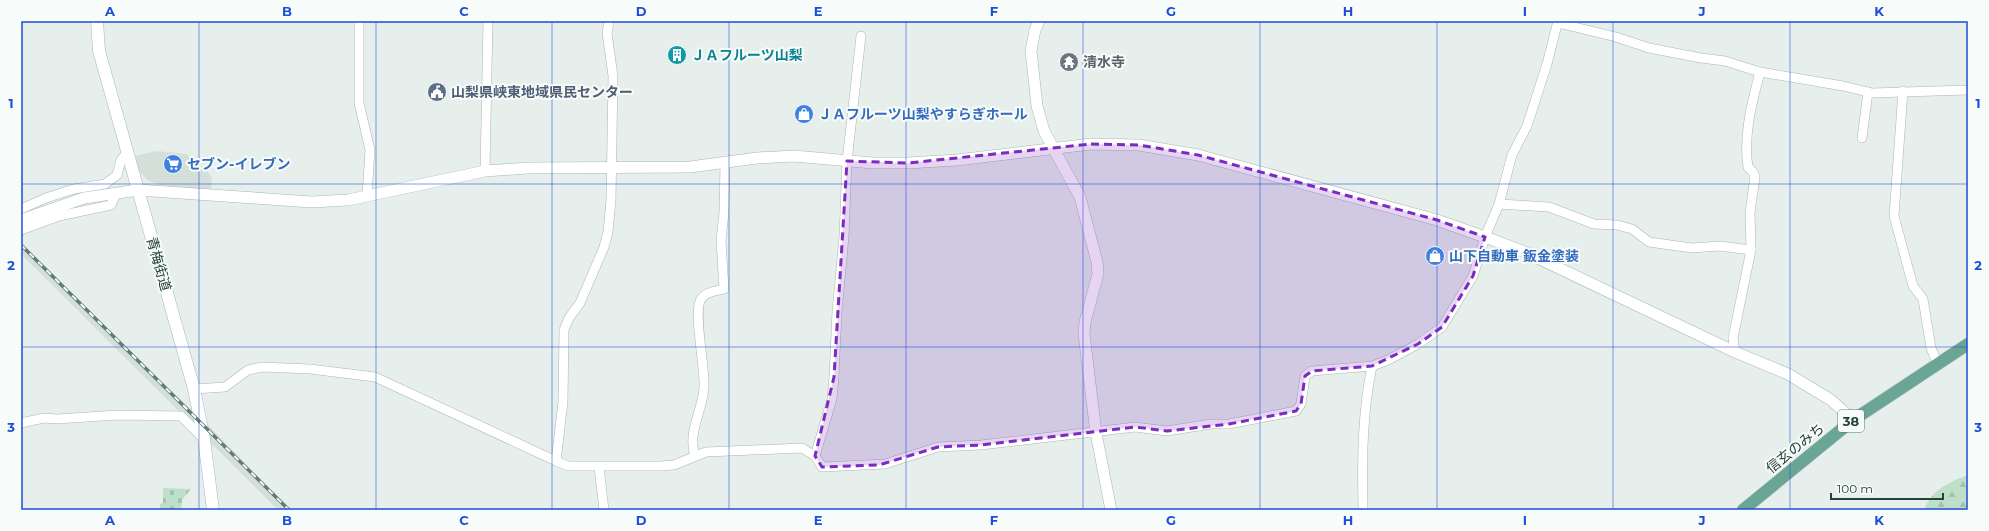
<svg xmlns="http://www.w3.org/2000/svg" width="1989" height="531" font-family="Montserrat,'Noto Sans JP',sans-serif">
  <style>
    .built { fill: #d4dfda }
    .forest { fill: url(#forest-firs) }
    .cemetery { fill: url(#cemetery-stones) }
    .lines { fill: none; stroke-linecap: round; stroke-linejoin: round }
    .minor-casing { stroke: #a8b8b2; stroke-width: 10 }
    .tertiary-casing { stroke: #a8b8b2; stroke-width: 12 }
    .secondary-casing { stroke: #a4bbb3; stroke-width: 13 }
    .primary-casing { stroke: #c2cac8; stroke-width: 13 }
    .minor { stroke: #fff; stroke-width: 9 }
    .tertiary { stroke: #fff; stroke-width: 11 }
    .secondary { stroke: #fff; stroke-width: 12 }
    .primary { stroke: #6aa596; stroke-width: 12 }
    .rail-casing { stroke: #5f7d75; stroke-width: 3.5 }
    .rail { stroke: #f7fbf9; stroke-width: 2; stroke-dasharray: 6; stroke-linecap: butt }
    .marked { fill: #7b2cbf; fill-opacity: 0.2; stroke: #7b2cbf; stroke-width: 3; stroke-dasharray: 8 5; stroke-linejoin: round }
    .grid { fill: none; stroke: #1d4ed8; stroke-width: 1; stroke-opacity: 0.55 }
    .labels { text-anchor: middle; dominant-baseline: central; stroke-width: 4; stroke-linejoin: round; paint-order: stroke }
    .shield { fill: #f7fbf9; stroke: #637a73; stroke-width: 1 }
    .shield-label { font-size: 13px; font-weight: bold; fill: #24423a }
    .culture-label { font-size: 14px; font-weight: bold; fill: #0d838f; stroke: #f7fbf9; text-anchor: start }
    .worship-label { font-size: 14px; font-weight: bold; fill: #5b616d; stroke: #f7fbf9; text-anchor: start }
    .service-label { font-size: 14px; font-weight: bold; fill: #4e5e75; stroke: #f7fbf9; text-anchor: start }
    .shop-label { font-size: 14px; font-weight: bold; fill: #366cbe; stroke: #f7fbf9; text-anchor: start }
    .street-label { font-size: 14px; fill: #24423a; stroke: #f7fbf9 }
    .neatline { fill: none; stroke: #1d4ed8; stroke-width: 1.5 }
    .grid-label { font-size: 13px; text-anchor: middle; font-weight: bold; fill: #1d4ed8 }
  </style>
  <defs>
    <pattern id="forest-firs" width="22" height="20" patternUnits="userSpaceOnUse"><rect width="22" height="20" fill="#bfe0c8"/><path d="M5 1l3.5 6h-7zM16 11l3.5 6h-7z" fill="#a4c1ad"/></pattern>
    <pattern id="cemetery-stones" width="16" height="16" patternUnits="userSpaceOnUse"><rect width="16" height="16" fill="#bfe0c8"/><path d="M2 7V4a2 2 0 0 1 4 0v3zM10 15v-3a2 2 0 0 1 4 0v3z" fill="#a4c1ad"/></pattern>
  </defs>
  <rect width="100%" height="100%" fill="#e6efeb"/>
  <g class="built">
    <path d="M156,151L187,154L195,163L205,168L212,178L211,190L162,185L149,181L140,172L135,156Z"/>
    <path d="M21,245L130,353L206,423L291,510H278L21,254Z"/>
  </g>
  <path class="forest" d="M1968,475V510H1924C1931,490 1949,482 1968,475Z"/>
  <path class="cemetery" d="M163,488L191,489L182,500L181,510H146H160V504L163,503Z"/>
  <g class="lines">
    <defs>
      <g id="minor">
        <path d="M359,21V103L370,150L367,196"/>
        <path d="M1558,23L1616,37L1649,48L1701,58L1725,61L1760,72L1843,86L1872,93L1968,90"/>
        <path d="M1903,91L1894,216L1913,286L1923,299L1931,348L1938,365"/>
        <path d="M1862,138L1868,92"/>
        <path d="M485,171L488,21"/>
        <path d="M1499,204L1549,207L1594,224L1617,225L1632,229L1649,242L1692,248L1720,246L1751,250"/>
        <path d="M21,209L46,198L74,189L105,184L117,175L121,160L128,152"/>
        <path d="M21,230L59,216L111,205L116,193"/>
        <path d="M1735,352L1733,338L1751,250L1750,212L1755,177L1753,172L1748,167C1743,136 1752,102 1760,72"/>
        <path d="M194,389L225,387L248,370L262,367L310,369L375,377L556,461L568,466H661L674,465L706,452L802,448L815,456L822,467L885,464L938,447L981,445L1135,427L1167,431L1211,424H1229L1296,411L1301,404L1305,376L1312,371L1372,366L1388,360L1418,344L1442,327L1473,276L1485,237L1499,204L1512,155L1527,126L1547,64L1558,21"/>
        <path d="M21,423L44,418L57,419L117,415L181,416L204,439"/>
        <path d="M695,456C687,432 703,410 704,387C705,366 694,317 700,301C704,292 716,291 724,289L721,241L724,212L725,163"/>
        <path d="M815,456L832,399L834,377L837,312L844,237L847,161L861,36"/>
        <path d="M556,461L563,402L564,330L569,318L580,303L604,247L608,232L611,200L613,76L607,33L609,21"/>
        <path d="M599,467L604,510"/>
        <path d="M1363,510C1362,462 1362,414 1372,366"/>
      </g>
      <g id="tertiary">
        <path d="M1039,21L1035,30L1031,51L1037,106L1044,131L1080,197L1097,262L1098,274L1085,322L1084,334L1096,433L1111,510"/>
        <path d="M21,220L84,198L138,190L312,202L348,200L485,171L528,168L690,167L757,158L794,156L873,163H908L957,160L1091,144L1139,145L1198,155L1437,220L1485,237L1525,252L1735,352L1788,374L1831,400L1853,420"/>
      </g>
      <path id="secondary" d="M97,21L99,51L194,389L204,439L213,510"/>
      <path id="primary" d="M1743,510L1853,420L1968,344"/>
    </defs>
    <use href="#minor" class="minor-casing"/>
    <use href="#tertiary" class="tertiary-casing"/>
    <use href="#secondary" class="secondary-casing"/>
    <use href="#primary" class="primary-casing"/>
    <use href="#minor" class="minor"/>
    <use href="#tertiary" class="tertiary"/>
    <use href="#secondary" class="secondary"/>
    <use href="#primary" class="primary"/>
    <defs>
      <path id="rail" d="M21,245L289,510"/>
    </defs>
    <use href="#rail" class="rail-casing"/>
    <use href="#rail" class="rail"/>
  </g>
  <path class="marked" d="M1091,144L1139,145L1198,155L1437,220L1485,237L1473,276L1442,327L1418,344L1372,366L1312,371L1305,376L1301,404L1296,411L1229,424L1167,431L1135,427L981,445L938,447L879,465L822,467L815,456L834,377L847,161L908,163Z"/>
  <path class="grid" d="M199,21V510M376,21V510M552,21V510M729,21V510M906,21V510M1083,21V510M1260,21V510M1437,21V510M1613,21V510M1790,21V510M21,184H1968M21,347H1968"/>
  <defs>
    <symbol id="building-disc" viewBox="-11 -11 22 22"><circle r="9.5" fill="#0f9aa8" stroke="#f7fbf9"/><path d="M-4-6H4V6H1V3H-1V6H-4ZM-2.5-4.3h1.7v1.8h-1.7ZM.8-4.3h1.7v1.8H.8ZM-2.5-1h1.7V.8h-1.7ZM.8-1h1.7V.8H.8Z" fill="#fff"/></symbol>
    <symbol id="temple-disc" viewBox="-11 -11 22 22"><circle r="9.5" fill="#6b7280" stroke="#f7fbf9"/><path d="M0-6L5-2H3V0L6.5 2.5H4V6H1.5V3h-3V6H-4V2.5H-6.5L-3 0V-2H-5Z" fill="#fff"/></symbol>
    <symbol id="civic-disc" viewBox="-11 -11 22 22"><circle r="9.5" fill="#5c6f8a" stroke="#f7fbf9"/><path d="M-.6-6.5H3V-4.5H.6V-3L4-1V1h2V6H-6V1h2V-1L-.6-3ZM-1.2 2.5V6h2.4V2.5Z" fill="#fff"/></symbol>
    <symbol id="shop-disc" viewBox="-11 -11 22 22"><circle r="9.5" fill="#3f7fe0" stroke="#f7fbf9"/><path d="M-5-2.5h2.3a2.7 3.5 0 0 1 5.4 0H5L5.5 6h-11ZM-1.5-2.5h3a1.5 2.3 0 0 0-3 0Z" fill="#fff"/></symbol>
    <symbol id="supermarket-disc" viewBox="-11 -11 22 22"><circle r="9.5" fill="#3f7fe0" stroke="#f7fbf9"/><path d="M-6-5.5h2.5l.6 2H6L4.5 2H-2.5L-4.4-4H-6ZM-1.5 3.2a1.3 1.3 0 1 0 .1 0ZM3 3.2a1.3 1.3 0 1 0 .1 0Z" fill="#fff"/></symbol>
  </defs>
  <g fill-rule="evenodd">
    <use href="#building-disc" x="666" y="44" width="22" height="22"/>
    <use href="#temple-disc" x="1058" y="51" width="22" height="22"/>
    <use href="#civic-disc" x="426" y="81" width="22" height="22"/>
    <use href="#shop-disc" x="793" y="103" width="22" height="22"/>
    <use href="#supermarket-disc" x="162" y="153" width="22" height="22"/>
    <use href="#shop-disc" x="1424" y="245" width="22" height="22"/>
  </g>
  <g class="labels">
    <rect class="shield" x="1838" y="410" width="26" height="22" rx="3"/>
    <g class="shield-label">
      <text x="1851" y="421">38</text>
    </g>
    <g class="culture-label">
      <text x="691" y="55">ＪＡフルーツ山梨</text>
    </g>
    <g class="worship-label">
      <text x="1083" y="62">清水寺</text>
    </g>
    <g class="service-label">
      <text x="451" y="92">山梨県峡東地域県民センター</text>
    </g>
    <g class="shop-label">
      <text x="818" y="114">ＪＡフルーツ山梨やすらぎホール</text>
      <text x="187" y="164">セブン-イレブン</text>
      <text x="1449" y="256">山下自動車 鈑金塗装</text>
    </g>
    <g class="street-label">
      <text transform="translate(159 264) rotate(74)">青梅街道</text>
      <text transform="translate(1795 448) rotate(-39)">信玄のみち</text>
    </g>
  </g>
  <rect width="1989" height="531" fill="none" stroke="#f7fbf9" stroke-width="44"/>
  <path d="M1831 493v6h112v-6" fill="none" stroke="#24423a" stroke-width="2"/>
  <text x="1837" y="493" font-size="12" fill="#24423a" stroke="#f7fbf9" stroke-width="3" paint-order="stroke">100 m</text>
  <rect x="22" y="22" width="1945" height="487" class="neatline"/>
  <g class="grid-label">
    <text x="110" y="16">A</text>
    <text x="287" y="16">B</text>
    <text x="464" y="16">C</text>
    <text x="641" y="16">D</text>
    <text x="818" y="16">E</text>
    <text x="994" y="16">F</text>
    <text x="1171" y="16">G</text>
    <text x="1348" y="16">H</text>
    <text x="1525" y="16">I</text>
    <text x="1702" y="16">J</text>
    <text x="1879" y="16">K</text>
    <text x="11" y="108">1</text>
    <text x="1978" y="108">1</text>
    <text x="11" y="270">2</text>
    <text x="1978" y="270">2</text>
    <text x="11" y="432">3</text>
    <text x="1978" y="432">3</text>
    <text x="110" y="525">A</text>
    <text x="287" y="525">B</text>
    <text x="464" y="525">C</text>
    <text x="641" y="525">D</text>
    <text x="818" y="525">E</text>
    <text x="994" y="525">F</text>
    <text x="1171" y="525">G</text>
    <text x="1348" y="525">H</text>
    <text x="1525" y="525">I</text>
    <text x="1702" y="525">J</text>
    <text x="1879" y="525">K</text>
  </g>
</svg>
